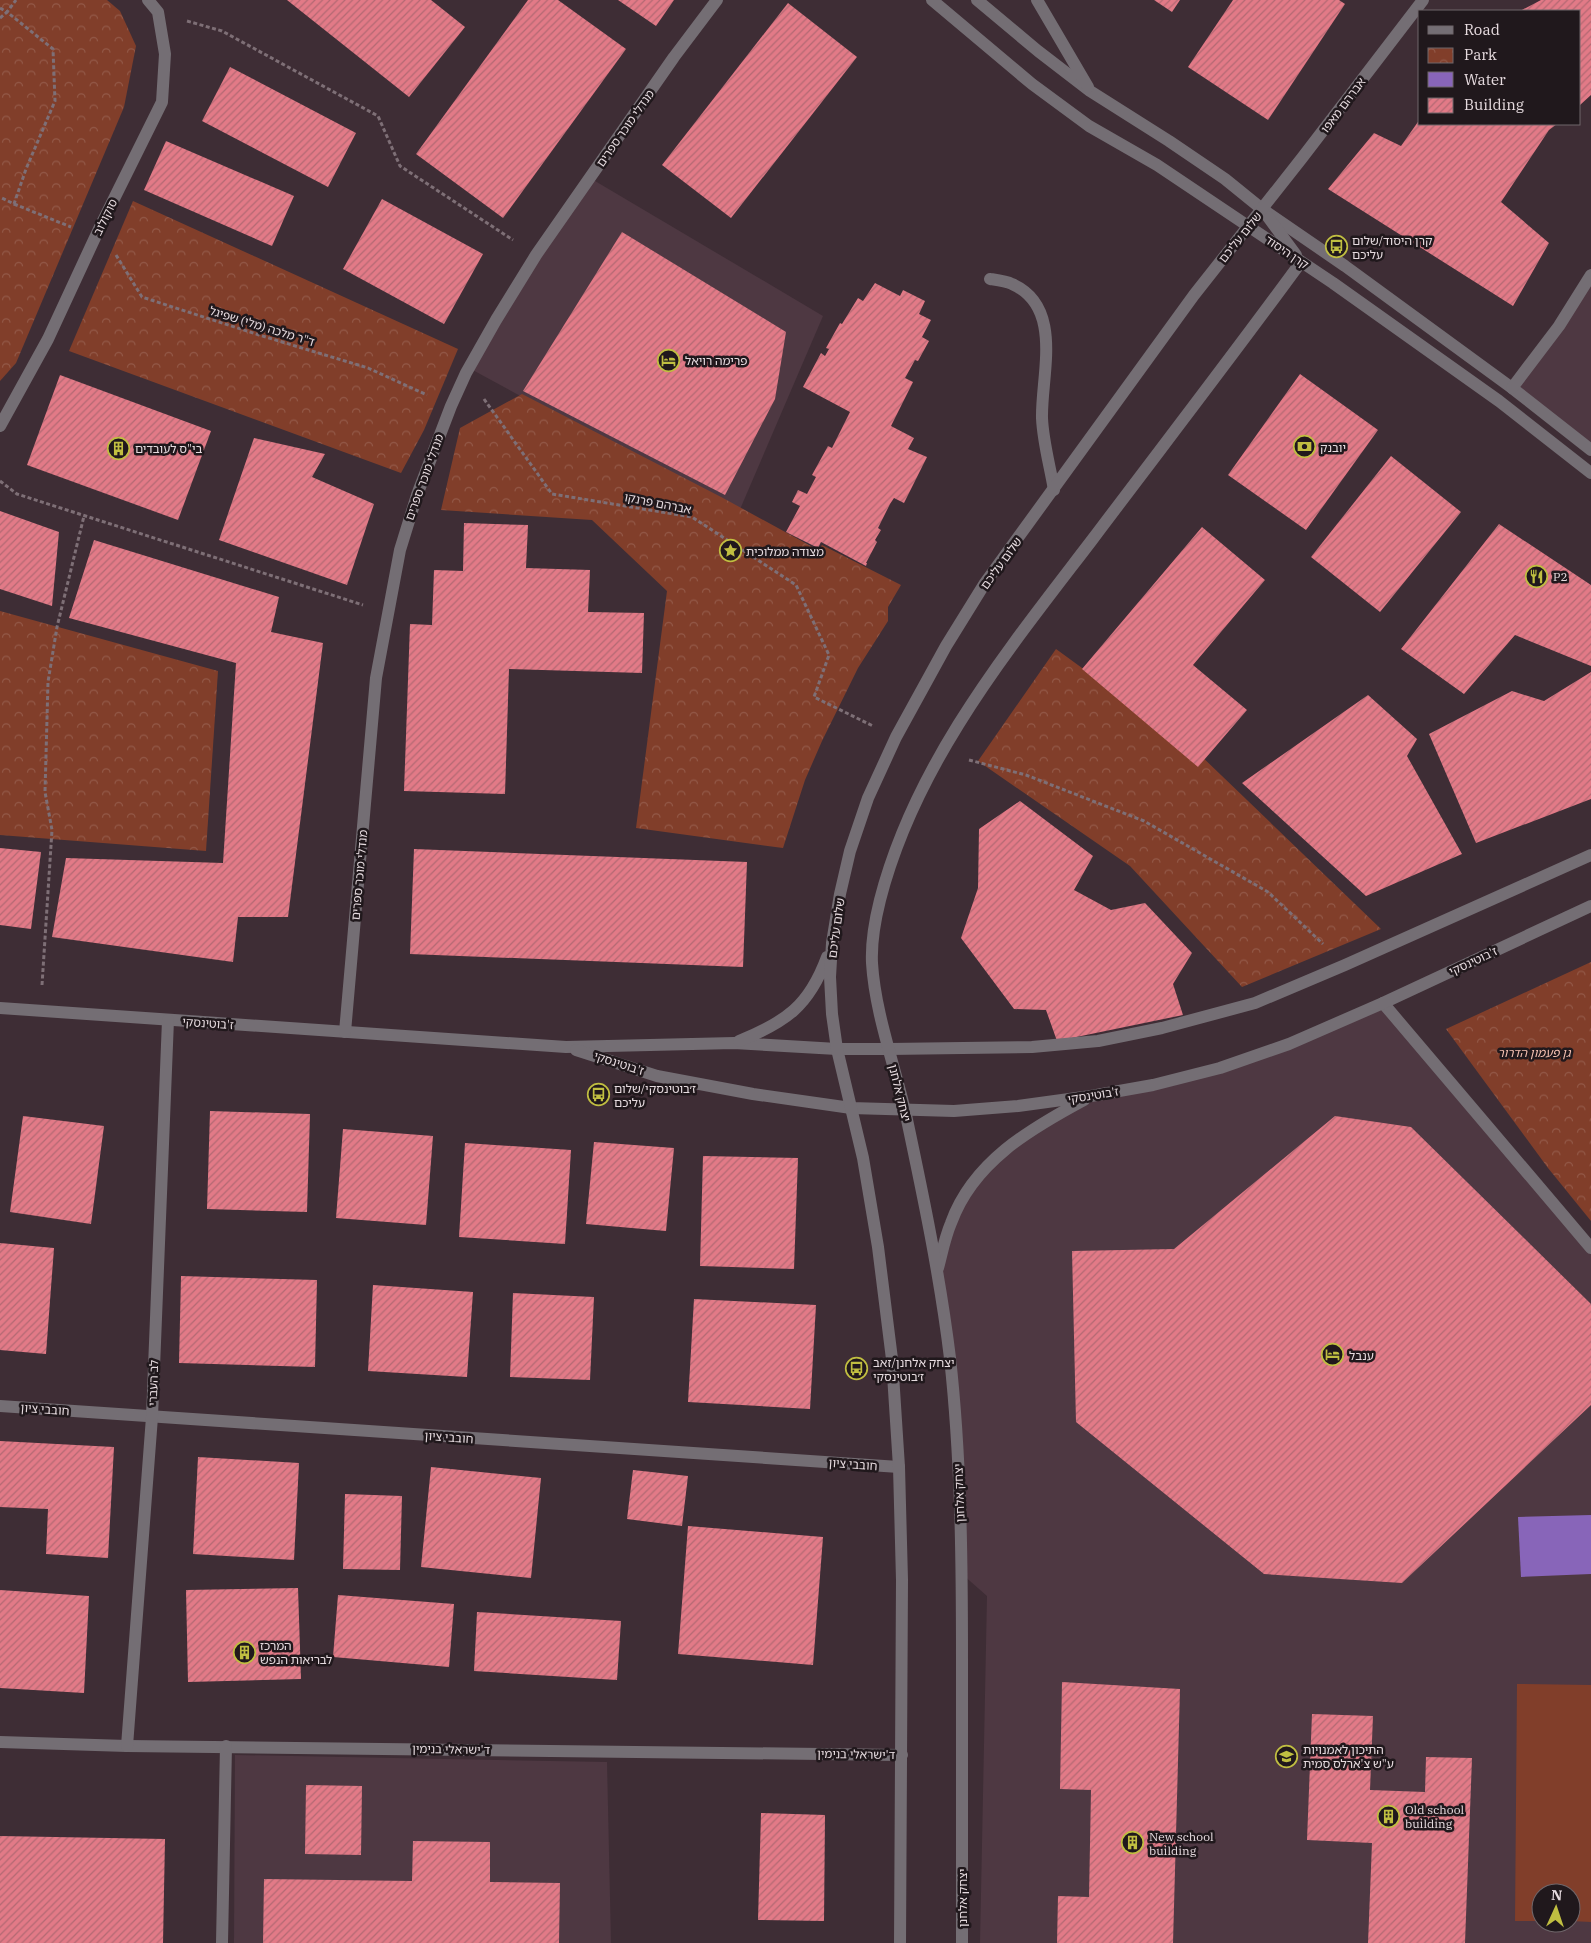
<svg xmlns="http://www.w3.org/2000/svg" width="1591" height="1943" font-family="'IBM Plex Serif','Noto Sans Hebrew',serif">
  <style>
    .built { fill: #4e3842; fill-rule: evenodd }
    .park { fill: url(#park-crowns) }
    .garden { fill: #813e2a }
    .water { fill: #8865b9 }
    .building { fill: url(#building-hatch) }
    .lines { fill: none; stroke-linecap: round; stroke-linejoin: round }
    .path { stroke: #7e6f76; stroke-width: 3; stroke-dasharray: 4 2.5; stroke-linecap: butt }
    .minor { stroke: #746e74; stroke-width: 12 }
    .labels { text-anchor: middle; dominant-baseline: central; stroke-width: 5; stroke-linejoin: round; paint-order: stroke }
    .street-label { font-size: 12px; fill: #e6dbdf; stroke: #20181c }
    .poi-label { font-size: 12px; fill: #e6dbdf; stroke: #20181c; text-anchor: start }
    .park-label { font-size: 12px; font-style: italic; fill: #f3bfb0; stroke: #20181c }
  </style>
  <defs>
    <pattern id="park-crowns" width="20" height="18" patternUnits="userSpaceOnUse" patternTransform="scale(1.25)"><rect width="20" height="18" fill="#813e2a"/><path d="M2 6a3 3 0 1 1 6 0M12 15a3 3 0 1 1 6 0" fill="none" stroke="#935948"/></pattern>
    <pattern id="building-hatch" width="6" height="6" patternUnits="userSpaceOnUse" patternTransform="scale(1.25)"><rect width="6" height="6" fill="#e27a87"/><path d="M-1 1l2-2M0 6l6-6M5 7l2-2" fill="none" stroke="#b36973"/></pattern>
  </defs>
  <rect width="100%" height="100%" fill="#3e2d35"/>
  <g class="built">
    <path d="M590,178L823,316L738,514L469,368Z"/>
    <path d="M1591,275V450L1512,388Z"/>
    <path d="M1383,1003L1591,1248V1943H980L987,1596L962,1574L938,1270L951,1222L999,1153L1091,1096L1220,1068ZM1541,1893H1571V1923H1541Z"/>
    <path d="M235,1755L607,1762L611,1943H234Z"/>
  </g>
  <g class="park">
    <path d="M0,0H107L120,11L136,46L124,107L16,363L0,381Z"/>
    <path d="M133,201L458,349L424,430L401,473L69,351Z"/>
    <path d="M522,394L723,498L818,550L822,545L901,585L888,607V621L858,668L822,741L805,780L783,848L636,828L667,591L592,520L441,510L460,428Z"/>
    <path d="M0,611L218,671L206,851L0,835Z"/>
    <path d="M1056,649L1196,751L1381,929L1242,987L1130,866L978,761Z"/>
    <path d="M1591,962V1221L1548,1168L1446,1029Z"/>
  </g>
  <path class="garden" d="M1517,1684L1591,1685V1922L1571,1921V1893H1541V1921H1515Z"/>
  <path class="water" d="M1591,1515V1574L1521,1577L1518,1517Z"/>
  <g class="building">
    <path d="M287,0H431L465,27L409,97Z"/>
    <path d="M528,0H558L626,49L503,218L416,154Z"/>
    <path d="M618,0H674L656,26Z"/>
    <path d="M1154,0H1180L1172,12Z"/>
    <path d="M1233,0H1339L1345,4L1268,120L1188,67Z"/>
    <path d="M1541,0H1591V95L1580,105V11H1520Z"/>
    <path d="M788,3L857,57L731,218L662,165Z"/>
    <path d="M230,67L356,133L328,187L202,121Z"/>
    <path d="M1420,119V124H1557L1549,130L1501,202L1549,243L1513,306L1328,189L1374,133L1401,146Z"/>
    <path d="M166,141L294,196L272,246L144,190Z"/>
    <path d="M382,199L483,254L444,324L343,269Z"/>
    <path d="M622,232L786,332L775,399L725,495L523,391Z"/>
    <path d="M875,283L900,296L903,290L925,301L919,314L931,320L922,337L929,341L918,361L915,360L905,378L913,382L891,426L914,438L908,449L927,457L904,503L894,498L890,504L878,528L881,530L875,540L877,542L866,563H867L866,566L821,542L818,548L786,532L800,506L792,502L798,490L807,494L816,477L812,475L828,446L832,448L850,412L803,387L821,353L825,356L829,349L826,348L840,323L842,324L858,298L863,301Z"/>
    <path d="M1300,374L1378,430L1306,530L1228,475Z"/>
    <path d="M60,375L211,431L178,520L27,465Z"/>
    <path d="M254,438L325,454L312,477L374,504L347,585L219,540Z"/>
    <path d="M1391,456L1461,512L1380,612L1311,557Z"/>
    <path d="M0,511L59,532L52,606L0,589Z"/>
    <path d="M464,523L528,525L526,568L590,570L588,612L644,613L642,673L509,669L505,794L404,791L410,624L432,625L434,570L463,571Z"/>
    <path d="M1499,524L1591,585V666L1515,635L1464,694L1401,649Z"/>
    <path d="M1202,527L1265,580L1193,665L1247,710L1198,767L1082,669Z"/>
    <path d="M94,540L279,597L271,632L323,643L288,917H238L233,962L52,937L66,858L223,863L236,663L69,618Z"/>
    <path d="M1591,672V799L1476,843L1429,734L1512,691L1544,701Z"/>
    <path d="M1368,695L1417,739L1407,756L1462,854L1366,896L1242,783Z"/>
    <path d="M1020,801L1093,856L1074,890L1111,910L1145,903L1192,953L1173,984L1183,1015L1057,1041L1046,1010L1014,1009L961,938L978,888L979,829Z"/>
    <path d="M0,848L41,852L31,929L0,925Z"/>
    <path d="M414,849L747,862L743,967L410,954Z"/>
    <path d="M210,1111L310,1114L307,1212L207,1209Z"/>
    <path d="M23,1116L104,1126L91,1224L10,1212Z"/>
    <path d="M1335,1116L1411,1127L1591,1304V1405L1402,1583L1264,1574L1076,1422L1072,1251L1174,1249Z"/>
    <path d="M343,1129L433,1136L426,1225L336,1218Z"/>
    <path d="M594,1142L674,1148L666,1231L586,1224Z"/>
    <path d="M465,1143L571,1150L565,1244L459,1237Z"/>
    <path d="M703,1156L798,1158L794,1269L700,1266Z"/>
    <path d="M0,1243L54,1248L46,1354L0,1350Z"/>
    <path d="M181,1276L317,1280L315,1367L179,1363Z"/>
    <path d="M373,1285L473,1292L467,1377L368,1371Z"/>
    <path d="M513,1293L594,1297L590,1380L510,1377Z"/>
    <path d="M694,1299L816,1305L810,1409L688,1402Z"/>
    <path d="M0,1441L114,1447L108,1558L46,1554L48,1509L0,1507Z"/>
    <path d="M198,1457L299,1463L294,1560L193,1554Z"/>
    <path d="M431,1467L541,1478L531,1578L421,1567Z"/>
    <path d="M633,1470L688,1476L682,1526L627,1519Z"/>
    <path d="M345,1494L402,1496L400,1570L343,1569Z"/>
    <path d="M688,1526L823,1537L813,1665L678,1654Z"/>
    <path d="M298,1588L301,1679L188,1682L186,1590Z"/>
    <path d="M0,1590L89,1596L84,1693L0,1688Z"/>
    <path d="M338,1595L454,1604L449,1667L333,1657Z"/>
    <path d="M477,1612L621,1621L617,1680L474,1671Z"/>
    <path d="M1062,1682L1180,1689L1173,1943H1057L1058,1896L1089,1897L1091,1790L1060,1789Z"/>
    <path d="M1312,1714L1373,1716L1370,1790L1425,1792L1426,1757L1472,1758L1465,1943H1368L1372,1843L1307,1840Z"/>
    <path d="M306,1785L362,1786L361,1855L305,1854Z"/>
    <path d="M761,1813L825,1815L824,1921L758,1920Z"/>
    <path d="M0,1836L165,1839L163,1943H0Z"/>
    <path d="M413,1841L490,1842V1882L560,1883L559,1943H263L264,1879L412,1881Z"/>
  </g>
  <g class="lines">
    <g class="path">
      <path d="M0,8L7,12L16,0"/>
      <path d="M0,18L7,12L53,49L55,101L26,169L14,204L0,197"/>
      <path d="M187,21L222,31L378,116L400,166L513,240"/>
      <path d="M14,204L71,227"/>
      <path d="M116,255L142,297L259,335L368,368L427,395"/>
      <path d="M484,399L552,494L692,517L796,585L829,655L814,697L873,726"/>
      <path d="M0,481L17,494L363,605"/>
      <path d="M969,760L1026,775L1144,821L1268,892L1323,944"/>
      <path d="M42,985L52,830L45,792L48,682L57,627L84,516"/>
    </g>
    <g class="minor">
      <path d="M932,0L1032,84L1089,126L1157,165L1333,283L1499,401L1591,473"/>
      <path d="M977,0L1038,51L1090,91L1169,141L1225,179L1262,209L1345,266L1512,388L1591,450"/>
      <path d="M1037,0L1088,87"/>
      <path d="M1268,217L1296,255"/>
      <path d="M990,279C997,280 1006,281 1012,284C1064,307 1041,375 1042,418C1043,442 1050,466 1054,490"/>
      <path d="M1512,388L1559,326L1591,275"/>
      <path d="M0,426L48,339L99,229L162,102L165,54L158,12L148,0"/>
      <path d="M1383,1003L1591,1248"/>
      <path d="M0,1008L566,1047L734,1043L837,1049H889L1032,1047L1098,1041L1162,1028L1255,1003L1345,965L1591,855"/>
      <path d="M345,1032L376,678L400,550L417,495L451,406L466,373L496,320L536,255L674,57L717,0"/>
      <path d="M739,1041C786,1022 809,1006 827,957"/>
      <path d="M576,1050L657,1076L753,1094L851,1108L954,1111L1018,1106L1091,1096L1153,1085L1220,1068L1289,1044L1383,1003L1591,906"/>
      <path d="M938,1268C942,1253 945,1237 951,1223C973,1162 1030,1129 1084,1100"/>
      <path d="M0,1406L899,1467"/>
      <path d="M0,1742L127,1746L902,1755"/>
      <path d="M127,1746L152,1417L168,1020"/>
      <path d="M222,1943L226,1746"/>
      <path d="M900,1943L902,1580L899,1467L892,1359L878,1247L863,1158L837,1049L832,1014L830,977L832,943L840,894L850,851L868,798L896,737L946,646L985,583L1194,295L1302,158L1423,0"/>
      <path d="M962,1943C962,1848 962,1754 962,1659C962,1559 961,1458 950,1358C940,1276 923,1195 906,1115C895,1066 875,1013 872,963C871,942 875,920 880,900C915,763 1008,650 1092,540C1162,447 1233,355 1301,262"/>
    </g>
  </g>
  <defs>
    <symbol id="bus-ring" viewBox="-11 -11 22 22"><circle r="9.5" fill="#20181c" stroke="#c0be41" stroke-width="1.5"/><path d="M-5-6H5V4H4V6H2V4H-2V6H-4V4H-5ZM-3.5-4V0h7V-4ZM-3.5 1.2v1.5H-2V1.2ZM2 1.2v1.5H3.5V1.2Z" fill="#c0be41"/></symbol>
    <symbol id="hotel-ring" viewBox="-11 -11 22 22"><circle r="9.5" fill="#20181c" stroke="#c0be41" stroke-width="1.5"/><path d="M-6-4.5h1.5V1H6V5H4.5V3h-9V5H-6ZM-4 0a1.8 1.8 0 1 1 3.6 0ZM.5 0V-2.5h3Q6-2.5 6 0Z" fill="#c0be41"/></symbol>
    <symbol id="bank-ring" viewBox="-11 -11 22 22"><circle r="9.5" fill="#20181c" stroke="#c0be41" stroke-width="1.5"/><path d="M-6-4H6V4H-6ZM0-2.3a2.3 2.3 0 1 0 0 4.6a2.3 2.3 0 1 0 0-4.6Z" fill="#c0be41"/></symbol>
    <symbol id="building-ring" viewBox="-11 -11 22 22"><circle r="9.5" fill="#20181c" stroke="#c0be41" stroke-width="1.5"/><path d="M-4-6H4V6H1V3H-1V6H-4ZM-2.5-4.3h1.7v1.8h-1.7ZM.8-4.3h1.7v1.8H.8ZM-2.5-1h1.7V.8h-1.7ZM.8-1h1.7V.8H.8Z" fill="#c0be41"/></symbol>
    <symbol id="sight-ring" viewBox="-11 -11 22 22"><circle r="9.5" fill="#20181c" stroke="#c0be41" stroke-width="1.5"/><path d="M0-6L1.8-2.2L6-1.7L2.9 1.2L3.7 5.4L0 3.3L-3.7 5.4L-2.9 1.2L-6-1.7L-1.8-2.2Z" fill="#c0be41"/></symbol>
    <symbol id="restaurant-ring" viewBox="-11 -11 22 22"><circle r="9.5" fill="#20181c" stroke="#c0be41" stroke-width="1.5"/><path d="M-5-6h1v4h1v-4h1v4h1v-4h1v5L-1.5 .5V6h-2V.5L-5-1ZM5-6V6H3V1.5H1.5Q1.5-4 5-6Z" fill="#c0be41"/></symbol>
    <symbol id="school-ring" viewBox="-11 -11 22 22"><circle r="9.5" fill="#20181c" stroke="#c0be41" stroke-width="1.5"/><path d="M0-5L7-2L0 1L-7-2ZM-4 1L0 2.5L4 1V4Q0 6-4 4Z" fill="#c0be41"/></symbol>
  </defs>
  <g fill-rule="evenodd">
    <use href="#bus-ring" x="1324" y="234" width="25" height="25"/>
    <use href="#hotel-ring" x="656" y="348" width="25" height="25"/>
    <use href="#bank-ring" x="1292" y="434" width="25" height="25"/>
    <use href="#building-ring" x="106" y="436" width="25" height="25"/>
    <use href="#sight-ring" x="718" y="538" width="25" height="25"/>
    <use href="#restaurant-ring" x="1524" y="564" width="25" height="25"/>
    <use href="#bus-ring" x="586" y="1082" width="25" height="25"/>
    <use href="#hotel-ring" x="1320" y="1342" width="25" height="25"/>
    <use href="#bus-ring" x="844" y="1356" width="25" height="25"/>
    <use href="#building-ring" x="232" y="1640" width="25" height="25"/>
    <use href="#school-ring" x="1274" y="1744" width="25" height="25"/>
    <use href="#building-ring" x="1376" y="1804" width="25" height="25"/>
    <use href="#building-ring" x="1120" y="1830" width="25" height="25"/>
  </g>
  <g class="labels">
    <g class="street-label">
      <text transform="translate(1343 105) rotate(-53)">אברהם מאפו</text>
      <text transform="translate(625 128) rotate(-55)">מנדלי מוכר ספרים</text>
      <text transform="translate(105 217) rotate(-64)">סוקולוב</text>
      <text transform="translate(1240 237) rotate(-51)">שלום עליכם</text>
      <text transform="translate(1287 252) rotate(34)">קרן היסוד</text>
      <text transform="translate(262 326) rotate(17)">ד"ר מלכה (מלי) שפיגל</text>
      <text transform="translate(424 477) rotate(-70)">מנדלי מוכר ספרים</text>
      <text transform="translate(658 503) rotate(11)">אברהם פרנקו</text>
      <text transform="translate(1001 563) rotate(-54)">שלום עליכם</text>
      <text transform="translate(359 875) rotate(-85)">מנדלי מוכר ספרים</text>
      <text transform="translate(836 928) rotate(-82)">שלום עליכם</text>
      <text transform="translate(1473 961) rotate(-25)">ז'בוטינסקי</text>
      <text transform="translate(208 1023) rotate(4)">ז'בוטינסקי</text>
      <text transform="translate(619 1063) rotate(18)">ז'בוטינסקי</text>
      <text transform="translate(900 1093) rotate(76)">יצחק אלחנן</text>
      <text transform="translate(1093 1095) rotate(-9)">ז'בוטינסקי</text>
      <text transform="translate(153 1383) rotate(-88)">לב העברי</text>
      <text transform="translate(45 1409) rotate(4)">חובבי ציון</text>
      <text transform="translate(449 1437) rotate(4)">חובבי ציון</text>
      <text transform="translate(853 1464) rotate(4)">חובבי ציון</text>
      <text transform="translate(959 1493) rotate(-92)">יצחק אלחנן</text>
      <text transform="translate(451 1749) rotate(1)">ד'ישראלי בנימין</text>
      <text transform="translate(856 1754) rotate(1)">ד'ישראלי בנימין</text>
      <text transform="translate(962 1898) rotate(-90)">יצחק אלחנן</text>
    </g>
    <g class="poi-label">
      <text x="1352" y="240">קרן היסוד/שלום<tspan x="1352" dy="14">עליכם</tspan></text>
      <text x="685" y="360">פרימה רויאל</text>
      <text x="1320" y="447">יובנק</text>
      <text x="135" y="448">בי"ס לעובדים</text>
      <text x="746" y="551">מצודה ממלוכית</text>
      <text x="1553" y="576">P2</text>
      <text x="614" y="1088">ז׳בוטינסקי/שלום<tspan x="614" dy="14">עליכם</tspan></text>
      <text x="1349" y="1355">ענבל</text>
      <text x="873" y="1362">יצחק אלחנן/זאב<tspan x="873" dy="14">ז׳בוטינסקי</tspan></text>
      <text x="260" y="1645">המרכז<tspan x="260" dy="14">לבריאות הנפש</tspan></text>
      <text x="1303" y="1749">התיכון לאמנויות<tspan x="1303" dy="14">ע"ש צ'ארלס סמית</tspan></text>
      <text x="1405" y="1809">Old school<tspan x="1405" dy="14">building</tspan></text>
      <text x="1149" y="1836">New school<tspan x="1149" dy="14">building</tspan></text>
    </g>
    <g class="park-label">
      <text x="1534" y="1052">גן פעמון הדרור</text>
    </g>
  </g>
  <rect x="1418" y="10" width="162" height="115" fill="#20181c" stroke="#6f666a"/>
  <rect x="1428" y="26" width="25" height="8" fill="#746e74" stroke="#6f666a"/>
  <text x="1464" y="35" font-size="15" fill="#e6dbdf">Road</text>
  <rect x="1428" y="48" width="25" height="15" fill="url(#park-crowns)" stroke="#6f666a"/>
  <text x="1464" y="60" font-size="15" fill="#e6dbdf">Park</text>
  <rect x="1428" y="72" width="25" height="15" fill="#8865b9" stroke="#6f666a"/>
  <text x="1464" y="85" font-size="15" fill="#e6dbdf">Water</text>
  <rect x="1428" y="98" width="25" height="15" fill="url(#building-hatch)" stroke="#6f666a"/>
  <text x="1464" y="110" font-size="15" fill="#e6dbdf">Building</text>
  <g transform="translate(1556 1908) rotate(3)"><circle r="24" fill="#20181c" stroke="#6f666a"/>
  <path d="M0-4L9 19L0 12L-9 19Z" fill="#c0be41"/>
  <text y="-8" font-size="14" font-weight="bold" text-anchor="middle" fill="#e6dbdf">N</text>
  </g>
</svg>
